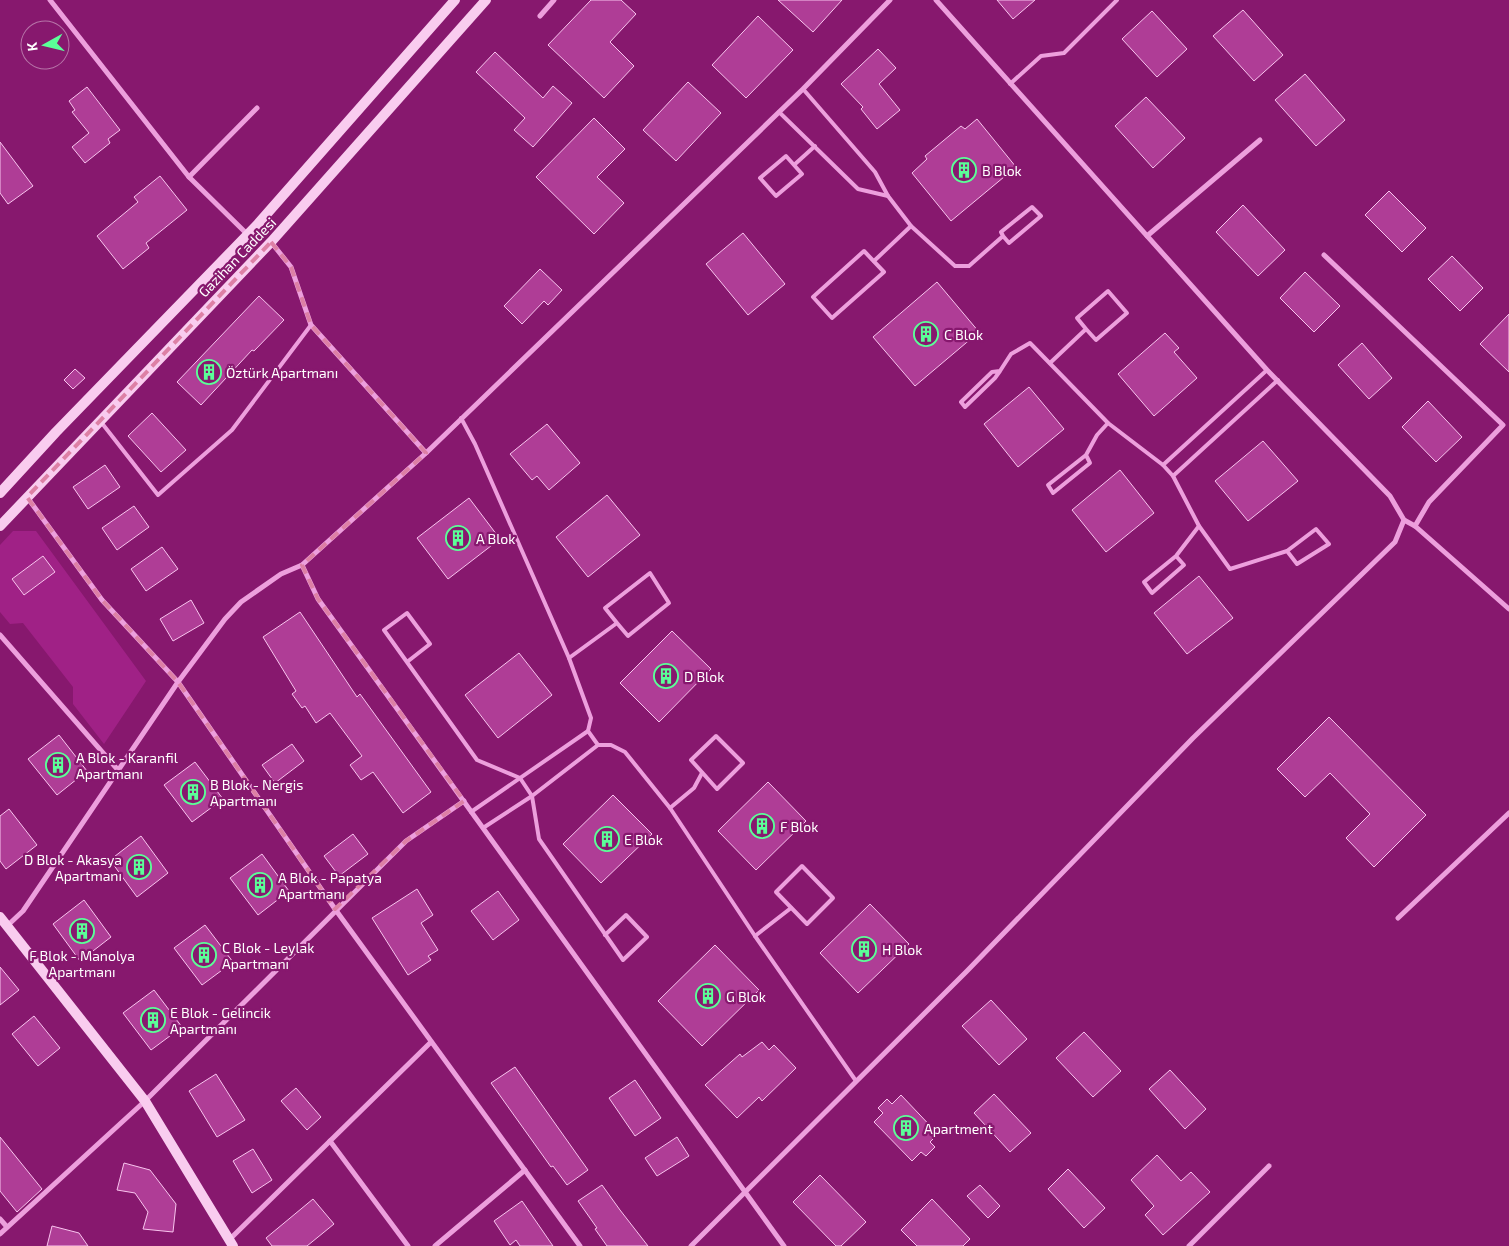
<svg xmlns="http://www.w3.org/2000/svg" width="1509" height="1246" font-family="'Exo 2',sans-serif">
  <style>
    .green { fill: #a02186 }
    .building { fill: #af3d96; stroke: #f9c5ef }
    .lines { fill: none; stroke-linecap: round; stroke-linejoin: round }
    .lane { stroke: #ed9fdd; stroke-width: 4 }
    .street { stroke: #ed9fdd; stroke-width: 5 }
    .secondary { stroke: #f9ccef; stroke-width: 10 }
    .marked { fill: none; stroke: #dd80a5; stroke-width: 4; stroke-dasharray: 10 6; stroke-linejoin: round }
    .labels { text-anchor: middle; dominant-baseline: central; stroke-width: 4.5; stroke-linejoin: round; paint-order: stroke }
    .poi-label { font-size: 14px; fill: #fff; stroke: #87186e; text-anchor: start }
    .street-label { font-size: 14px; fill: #fff; stroke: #87186e }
  </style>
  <rect width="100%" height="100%" fill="#87186e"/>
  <path class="green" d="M13,531H36L146,681L104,744L73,704V687L23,623L10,624L0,612V545Z"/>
  <g class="building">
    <path d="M591,0H621L636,14L610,42L634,66L604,98L548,45Z"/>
    <path d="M778,0H842L813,32Z"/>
    <path d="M997,0H1035L1013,19Z"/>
    <path d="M1243,10L1283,55L1254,81L1213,36Z"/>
    <path d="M1152,11L1187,49L1157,77L1122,39Z"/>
    <path d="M758,16L793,50L746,98L712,65Z"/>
    <path d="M878,49L896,68L879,84L900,110L877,129L861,109L863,107L841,84Z"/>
    <path d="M495,52L543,98L553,86L572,103L533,147L514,130L525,118L476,72Z"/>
    <path d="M1305,74L1345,120L1316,146L1275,100Z"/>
    <path d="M688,82L721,113L676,161L643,130Z"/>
    <path d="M87,87L120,130L108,139L110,143L85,163L72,147L89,133L72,112L75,110L69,101Z"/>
    <path d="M1146,97L1185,138L1153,168L1115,126Z"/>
    <path d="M594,118L625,149L597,177L624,203L594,234L536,177Z"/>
    <path d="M977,119L1016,167L951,221L912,173L927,159L925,156L961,126L965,129Z"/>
    <path d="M0,142L33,186L8,204L0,193Z"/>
    <path d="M160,176L187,210L146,243L149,248L123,269L97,236L138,202L134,197Z"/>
    <path d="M1389,191L1426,228L1402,252L1365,215Z"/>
    <path d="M1243,205L1285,250L1258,276L1216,232Z"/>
    <path d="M743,233L785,284L748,315L706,264Z"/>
    <path d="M1452,256L1483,288L1460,311L1428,279Z"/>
    <path d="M540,269L562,290L548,305L544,301L522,324L504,306Z"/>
    <path d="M1305,272L1340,306L1314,332L1280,298Z"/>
    <path d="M937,282L979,332L915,386L873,337Z"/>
    <path d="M259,296L284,320L254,351L252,350L201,405L177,382Z"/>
    <path d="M1509,314V372L1480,344Z"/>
    <path d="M1165,333L1179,348L1174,352L1197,378L1154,416L1118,374Z"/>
    <path d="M1362,343L1392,378L1369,399L1338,365Z"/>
    <path d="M75,369L85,378L73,389L64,380Z"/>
    <path d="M1029,387L1064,429L1018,467L984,424Z"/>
    <path d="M1428,401L1462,437L1436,462L1402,427Z"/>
    <path d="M152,413L186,450L161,472L128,436Z"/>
    <path d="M547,424L580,463L549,490L537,476L532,480L510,454Z"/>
    <path d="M1263,441L1298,481L1248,521L1215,481Z"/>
    <path d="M105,465L120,487L88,509L73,487Z"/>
    <path d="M1120,470L1154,513L1106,552L1072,510Z"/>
    <path d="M607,495L640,535L588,577L556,537Z"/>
    <path d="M469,498L500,539L448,579L417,538Z"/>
    <path d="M134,506L149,527L117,550L102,528Z"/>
    <path d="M162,547L178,569L146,591L131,569Z"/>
    <path d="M43,556L55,572L24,595L12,579Z"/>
    <path d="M1199,576L1233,618L1187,654L1154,613Z"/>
    <path d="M191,600L204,623L173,641L160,619Z"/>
    <path d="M300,612L357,697L360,694L431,792L403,813L373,772L361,780L350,765L362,756L330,713L316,723L305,706L302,708L292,694L296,691L263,637Z"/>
    <path d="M672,631L711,669L659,722L620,683Z"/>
    <path d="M519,653L552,695L498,738L465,695Z"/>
    <path d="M1329,717L1426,815L1374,867L1346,838L1370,814L1330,773L1305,797L1277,769Z"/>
    <path d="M59,735L87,771L57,795L28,759Z"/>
    <path d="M292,744L304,761L275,783L262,765Z"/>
    <path d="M195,762L223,799L192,822L164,785Z"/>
    <path d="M768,782L806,821L756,870L718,831Z"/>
    <path d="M613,795L652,834L601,883L563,844Z"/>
    <path d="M9,809L37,845L6,869L0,861V816Z"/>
    <path d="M353,834L368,854L339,876L324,856Z"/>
    <path d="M141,836L168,873L137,897L110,860Z"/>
    <path d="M262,854L289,891L258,915L230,878Z"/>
    <path d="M417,889L433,915L421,923L438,950L428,956L431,960L408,975L372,918Z"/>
    <path d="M498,891L519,920L493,940L471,911Z"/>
    <path d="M84,900L111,937L80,961L53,924Z"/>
    <path d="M870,904L909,944L858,993L820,953Z"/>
    <path d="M205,925L233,962L202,985L174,948Z"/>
    <path d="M715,945L759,990L702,1046L658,1001Z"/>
    <path d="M0,967L19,990L0,1005Z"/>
    <path d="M154,990L182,1027L151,1050L123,1013Z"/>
    <path d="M991,1000L1027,1039L999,1065L962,1026Z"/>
    <path d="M34,1016L60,1048L38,1066L12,1034Z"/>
    <path d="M1084,1032L1121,1071L1093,1097L1056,1058Z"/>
    <path d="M762,1042L769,1050L774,1045L796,1068L762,1101L759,1097L737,1118L705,1085L740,1054L742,1057Z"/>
    <path d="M515,1067L588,1170L567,1185L553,1166L551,1167L491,1083Z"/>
    <path d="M1170,1070L1206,1109L1185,1129L1149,1089Z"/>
    <path d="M216,1074L245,1120L217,1137L189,1091Z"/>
    <path d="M635,1080L661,1118L635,1136L609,1098Z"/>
    <path d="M296,1088L321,1117L307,1130L281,1101Z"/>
    <path d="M994,1094L1031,1133L1010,1152L974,1113Z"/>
    <path d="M901,1095L938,1134L930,1142L935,1147L926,1156L921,1152L912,1161L874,1122L883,1113L878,1108L887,1099L892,1104Z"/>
    <path d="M0,1137L42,1189L17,1212L0,1191Z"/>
    <path d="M677,1137L689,1156L657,1176L645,1158Z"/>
    <path d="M253,1149L272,1180L252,1193L233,1161Z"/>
    <path d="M1157,1155L1181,1181L1191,1172L1210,1192L1163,1235L1145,1215L1154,1206L1131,1180Z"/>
    <path d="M124,1163L150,1170L176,1204L173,1232L143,1229L148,1212L135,1193L117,1190Z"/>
    <path d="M1068,1169L1105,1208L1084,1228L1048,1189Z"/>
    <path d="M820,1175L866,1222L841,1246H836L793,1202Z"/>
    <path d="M602,1185L620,1210L648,1246H607L595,1229L597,1228L578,1201Z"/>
    <path d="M980,1185L1000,1206L988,1218L967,1196Z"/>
    <path d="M313,1199L334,1224L307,1246H272L266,1238Z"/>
    <path d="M932,1199L970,1239L963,1246H917L901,1230Z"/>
    <path d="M522,1201L553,1246H520L516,1240L510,1245L494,1221Z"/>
    <path d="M52,1226L79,1233L88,1246H47Z"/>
  </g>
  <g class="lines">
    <g class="lane">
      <path d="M1010,84L1041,56L1064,53L1117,0"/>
      <path d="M803,89L875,172L888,196L911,226L955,266H969L1003,236L1009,243L1041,216L1032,207L1001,232L1003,236"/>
      <path d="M779,112L858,189L888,196"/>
      <path d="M794,165L802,174L776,196L760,178L786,156L794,165L815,146"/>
      <path d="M864,251L884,272L832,318L813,297Z"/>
      <path d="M874,261L911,226"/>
      <path d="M1050,363L1086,329L1096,340L1127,313L1108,291L1077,318L1086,329"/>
      <path d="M1000,371L995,378L965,407L961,402L992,372L1000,371L1011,354L1030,343L1108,423L1163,465L1173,476L1199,526L1230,569L1287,551L1297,564L1329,544L1316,529L1287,551"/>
      <path d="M461,418L475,444L569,658L591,718L588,731L598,745H611L625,752L670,808L755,936L856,1081"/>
      <path d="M101,422L158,495L232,430L311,325"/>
      <path d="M1086,455L1090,463L1053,493L1048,485L1086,455L1097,435L1108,423"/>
      <path d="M1163,465L1267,370"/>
      <path d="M1173,476L1278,380"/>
      <path d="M1176,556L1184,565L1152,593L1144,582L1176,556L1199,526"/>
      <path d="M569,658L617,623L605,608L650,573L669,603L628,636L617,623"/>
      <path d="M407,662L430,644L407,613L384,630L477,760L520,778L532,796L539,839L623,960L647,937L626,915L605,935"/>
      <path d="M716,736L743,763L717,789L691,760Z"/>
      <path d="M670,808L694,788L702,773"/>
      <path d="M471,812L588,731"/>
      <path d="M483,828L532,796L598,745"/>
      <path d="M802,866L833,898L807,924L776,892Z"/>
      <path d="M755,936L791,908"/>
    </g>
    <g class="street">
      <path d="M50,0L189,177L247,234"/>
      <path d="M936,0L1267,370L1390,496L1404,520L1415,526L1509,609"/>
      <path d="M540,16L554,0"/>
      <path d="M189,177L257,108"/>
      <path d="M1147,236L1260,140"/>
      <path d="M271,242L291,267L311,325L426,453"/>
      <path d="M1324,255L1503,425L1429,502L1415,526"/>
      <path d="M27,497L102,600L178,682L335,909L580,1246"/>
      <path d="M302,565L318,599L784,1246"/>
      <path d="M0,635L118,770"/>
      <path d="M1398,918L1509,813"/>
      <path d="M7,926L23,911L178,682L225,619L241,602L281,574L302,565L426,453L803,89L890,0"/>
      <path d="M330,1141L408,1246"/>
      <path d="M0,1219L7,1227"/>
      <path d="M0,1234L145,1101L406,841L464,801"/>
      <path d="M230,1239L431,1042"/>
      <path d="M435,1246L525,1170"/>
      <path d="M691,1246L967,971L1193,738L1395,542L1404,520"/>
      <path d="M1189,1246L1269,1166"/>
    </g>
    <g class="secondary">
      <path d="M0,493L56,432L257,225L455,0"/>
      <path d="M0,526L271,242L486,0"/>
      <path d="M0,917L145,1101L233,1246"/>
    </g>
  </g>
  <path class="marked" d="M271,242L291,267L311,325L426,453L302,565L318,599L464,801L406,841L335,909L178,682L102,600L27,497Z"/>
  <defs>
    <symbol id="building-ring" viewBox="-11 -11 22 22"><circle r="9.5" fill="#87186e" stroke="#5bff98" stroke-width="1.5"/><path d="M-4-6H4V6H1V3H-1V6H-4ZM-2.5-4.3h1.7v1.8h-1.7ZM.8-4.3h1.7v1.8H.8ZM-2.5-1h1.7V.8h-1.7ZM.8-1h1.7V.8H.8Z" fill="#5bff98"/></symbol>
  </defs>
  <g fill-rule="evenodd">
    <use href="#building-ring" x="950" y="156" width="28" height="28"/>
    <use href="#building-ring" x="912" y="320" width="28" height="28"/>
    <use href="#building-ring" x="195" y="358" width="28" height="28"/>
    <use href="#building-ring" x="444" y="524" width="28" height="28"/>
    <use href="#building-ring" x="652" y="662" width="28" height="28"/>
    <use href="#building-ring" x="44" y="751" width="28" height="28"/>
    <use href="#building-ring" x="179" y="778" width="28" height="28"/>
    <use href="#building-ring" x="748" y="812" width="28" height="28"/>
    <use href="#building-ring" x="593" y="825" width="28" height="28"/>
    <use href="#building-ring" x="125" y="853" width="28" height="28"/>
    <use href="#building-ring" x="246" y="871" width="28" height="28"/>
    <use href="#building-ring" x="68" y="917" width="28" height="28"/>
    <use href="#building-ring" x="850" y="935" width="28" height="28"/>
    <use href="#building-ring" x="190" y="941" width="28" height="28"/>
    <use href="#building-ring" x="694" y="982" width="28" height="28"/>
    <use href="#building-ring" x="139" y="1006" width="28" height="28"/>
    <use href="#building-ring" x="892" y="1114" width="28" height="28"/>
  </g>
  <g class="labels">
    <g class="poi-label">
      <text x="982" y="170">B Blok</text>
      <text x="944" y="334">C Blok</text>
      <text x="226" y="372">Öztürk Apartmanı</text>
      <text x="476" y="538">A Blok</text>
      <text x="684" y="676">D Blok</text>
      <text x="76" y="757">A Blok - Karanfil<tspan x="76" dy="16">Apartmanı</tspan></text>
      <text x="210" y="784">B Blok - Nergis<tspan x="210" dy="16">Apartmanı</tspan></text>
      <text x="780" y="826">F Blok</text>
      <text x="624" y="839">E Blok</text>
      <text x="122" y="859" text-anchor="end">D Blok - Akasya<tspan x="122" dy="16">Apartmanı</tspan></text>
      <text x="278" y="877">A Blok - Papatya<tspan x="278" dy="16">Apartmanı</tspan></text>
      <text x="222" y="947">C Blok - Leylak<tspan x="222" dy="16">Apartmanı</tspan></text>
      <text x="882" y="949">H Blok</text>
      <text x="82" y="955" text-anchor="middle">F Blok - Manolya<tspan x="82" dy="16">Apartmanı</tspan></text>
      <text x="726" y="996">G Blok</text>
      <text x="170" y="1012">E Blok - Gelincik<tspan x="170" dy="16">Apartmanı</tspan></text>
      <text x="924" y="1128">Apartment</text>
    </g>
    <g class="street-label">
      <text transform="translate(237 257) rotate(-46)">Gazihan Caddesi</text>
    </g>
  </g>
  <g transform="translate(45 45) rotate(262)"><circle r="24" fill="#87186e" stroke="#b774a8"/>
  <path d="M0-4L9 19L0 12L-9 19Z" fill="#5bff98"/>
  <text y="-8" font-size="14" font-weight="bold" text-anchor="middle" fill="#ffffff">K</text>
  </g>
</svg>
